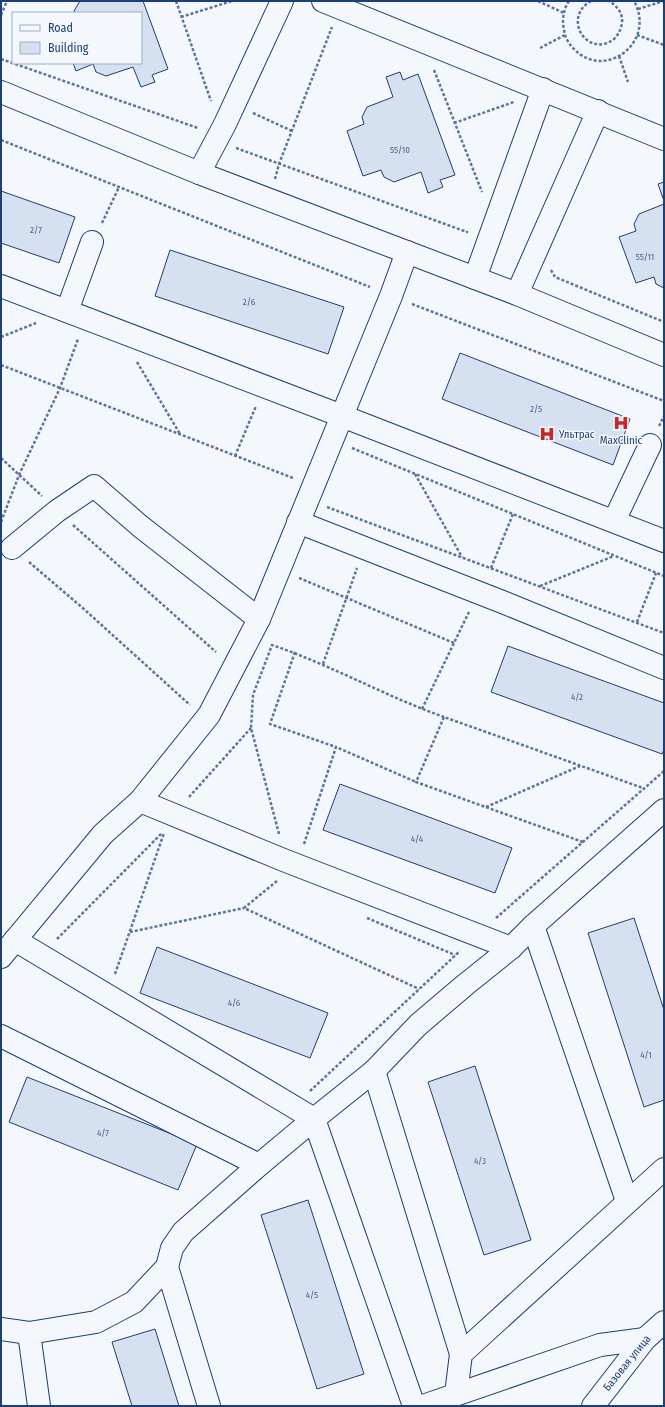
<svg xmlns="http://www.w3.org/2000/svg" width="665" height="1407" font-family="'Fira Sans Condensed',sans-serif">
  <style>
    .building { fill: #d5e0f0; stroke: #1d3f73 }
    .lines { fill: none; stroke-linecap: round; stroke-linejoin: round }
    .minor-casing { stroke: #1d3f73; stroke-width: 24 }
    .path { stroke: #5e769c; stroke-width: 2.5; stroke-dasharray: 3 2; stroke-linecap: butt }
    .minor { stroke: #f4f7fb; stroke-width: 22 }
    .labels { text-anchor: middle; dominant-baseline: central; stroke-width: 3; stroke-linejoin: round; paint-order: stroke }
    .number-label { font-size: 9px; fill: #4b6792 }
    .poi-label { font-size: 11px; fill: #1d3f73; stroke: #f4f7fb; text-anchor: start }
    .street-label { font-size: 11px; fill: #1d3f73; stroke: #f4f7fb }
  </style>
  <rect width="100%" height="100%" fill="#f4f7fb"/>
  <g class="building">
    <path d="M80,1H143L168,69L152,75L155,82L141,87L133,67L106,76L96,72L93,64L76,71L73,63H141V13H75L74,11Z"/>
    <path d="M400,72L403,80L418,74L455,175L440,180L443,187L428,193L421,172L394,182L384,177L381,170L363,176L347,131L364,124L362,117L367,107L393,97L386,77Z"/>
    <path d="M664,182V201L658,184Z"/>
    <path d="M1,191L75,217L59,263L1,243Z"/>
    <path d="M664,204V288L656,284L654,277L636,283L619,237L636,231L634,224L639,214Z"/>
    <path d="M170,250L344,307L328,354L155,296Z"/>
    <path d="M460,353L630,419L613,465L442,399Z"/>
    <path d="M508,646L664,703V750L662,754L491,692Z"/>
    <path d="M340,784L512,848L495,893L323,830Z"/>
    <path d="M634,918L664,1010V1100L644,1107L588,933Z"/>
    <path d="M157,947L328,1013L310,1058L140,993Z"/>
    <path d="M475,1066L531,1240L484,1255L428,1082Z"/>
    <path d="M27,1077L197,1144L178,1190L9,1122Z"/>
    <path d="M308,1200L364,1374L317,1389L261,1215Z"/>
    <path d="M155,1329L179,1406H132L112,1342Z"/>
  </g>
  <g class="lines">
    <defs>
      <g id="minor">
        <path d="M323,1L664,139"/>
        <path d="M1,92L199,173L517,294L664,355"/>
        <path d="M199,173L225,124L282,1"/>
        <path d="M475,278L543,89"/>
        <path d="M1,286L342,416L664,541"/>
        <path d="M517,294L598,111"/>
        <path d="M67,311L92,242"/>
        <path d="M614,521L650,445"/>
        <path d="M298,522L505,603L664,668"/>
        <path d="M12,548L57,511L94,486L140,526L259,619"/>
        <path d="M140,801L286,861L511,948"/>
        <path d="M533,926L627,1201"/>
        <path d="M15,940L314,1119L374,1071L418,1025L465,985L511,948L533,926L664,810"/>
        <path d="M1,957L103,834L140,801L209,715L259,619L391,296L407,252"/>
        <path d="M1,1036L259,1165L314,1119L414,1406"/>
        <path d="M374,1071L461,1354"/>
        <path d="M1,1329L29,1333L96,1322L134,1302L167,1267"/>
        <path d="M29,1333L39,1406"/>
        <path d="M456,1394L461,1354L664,1169"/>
        <path d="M209,1406L167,1267L172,1248L183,1232L259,1165"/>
        <path d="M423,1406L600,1345L645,1339"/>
        <path d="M593,1406L645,1339L664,1322"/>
      </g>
    </defs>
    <use href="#minor" class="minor-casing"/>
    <g class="path">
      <path d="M176,1L211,101"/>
      <path d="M538,1L564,13"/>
      <path d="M569,1C563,10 562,20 564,30C565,38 569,44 574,49C604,81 657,43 634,1"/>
      <path d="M591,1C561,18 588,59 614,39C619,34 621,29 622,23C623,13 617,6 609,1"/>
      <path d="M638,9L664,1"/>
      <path d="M1,15L7,1"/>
      <path d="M181,17L232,1"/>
      <path d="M637,35L664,45"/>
      <path d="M540,48L565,35"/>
      <path d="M619,56L628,82"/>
      <path d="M1,59L198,128"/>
      <path d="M434,70L482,192"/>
      <path d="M253,113L292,131"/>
      <path d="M454,123L514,102"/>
      <path d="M1,140L370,287"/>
      <path d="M236,148L467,232V231"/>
      <path d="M275,179L279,164L332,27"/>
      <path d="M102,223L119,187"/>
      <path d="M551,270L555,277L664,322"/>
      <path d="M412,304L664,401"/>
      <path d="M1,337L36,323"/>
      <path d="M137,362L180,434"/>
      <path d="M1,365L293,478"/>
      <path d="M659,426L664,416"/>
      <path d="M352,448L664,576"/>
      <path d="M235,456L256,406"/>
      <path d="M1,458L42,496"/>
      <path d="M415,474L462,557"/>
      <path d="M327,507L664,633"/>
      <path d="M1,522L19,475L60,388L78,339"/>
      <path d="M73,525L216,652"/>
      <path d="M29,562L85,610L190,705"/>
      <path d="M491,568L513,514"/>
      <path d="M299,578L454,643"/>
      <path d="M540,586L614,556"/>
      <path d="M637,622L656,573"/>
      <path d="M295,652L270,724L336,747"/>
      <path d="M323,664L357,568"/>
      <path d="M422,709L469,612"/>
      <path d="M189,797L251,728"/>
      <path d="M486,807L580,766"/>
      <path d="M279,834L251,728L253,695L272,645C331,665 385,696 444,717"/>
      <path d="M583,842L416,782L444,717L643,788"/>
      <path d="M304,844L336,747L416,782"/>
      <path d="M277,881L244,908L419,989"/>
      <path d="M367,918L455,955"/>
      <path d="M496,918L664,771"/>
      <path d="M130,932L244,908"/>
      <path d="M57,939L162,833"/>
      <path d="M115,974L164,833"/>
      <path d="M310,1091L460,951"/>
    </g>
    <use href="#minor" class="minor"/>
  </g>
  <defs>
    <symbol id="hospital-bare" viewBox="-9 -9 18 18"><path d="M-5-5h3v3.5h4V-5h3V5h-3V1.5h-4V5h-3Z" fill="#c62828" stroke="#f4f7fb" stroke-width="2.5" paint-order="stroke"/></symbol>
  </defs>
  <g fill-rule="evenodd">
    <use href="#hospital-bare" x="610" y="412" width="22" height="22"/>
    <use href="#hospital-bare" x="536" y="423" width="22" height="22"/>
  </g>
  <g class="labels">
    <g class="number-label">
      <text x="400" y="150">55/10</text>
      <text x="36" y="230">2/7</text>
      <text x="645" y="257">55/11</text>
      <text x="249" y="302">2/6</text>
      <text x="536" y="409">2/5</text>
      <text x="577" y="697">4/2</text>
      <text x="417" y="839">4/4</text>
      <text x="234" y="1003">4/6</text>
      <text x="646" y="1055">4/1</text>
      <text x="103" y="1133">4/7</text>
      <text x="480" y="1161">4/3</text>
      <text x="312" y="1295">4/5</text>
    </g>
    <g class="poi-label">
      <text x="559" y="434">Ультрас</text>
      <text x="621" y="440" text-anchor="middle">MaxClinic</text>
    </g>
    <g class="street-label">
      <text transform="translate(627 1363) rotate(-51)">Базовая улица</text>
    </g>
  </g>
  <rect width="665" height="1407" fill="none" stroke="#1d3f73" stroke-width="4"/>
  <rect x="12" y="12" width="130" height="52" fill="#f4f7fb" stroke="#9eadc5"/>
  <rect x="20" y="25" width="20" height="6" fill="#f4f7fb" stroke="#9eadc5"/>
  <text x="48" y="32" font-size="12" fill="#1d3f73">Road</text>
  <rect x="20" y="42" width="20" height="12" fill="#d5e0f0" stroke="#9eadc5"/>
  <text x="48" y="52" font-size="12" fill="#1d3f73">Building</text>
</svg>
